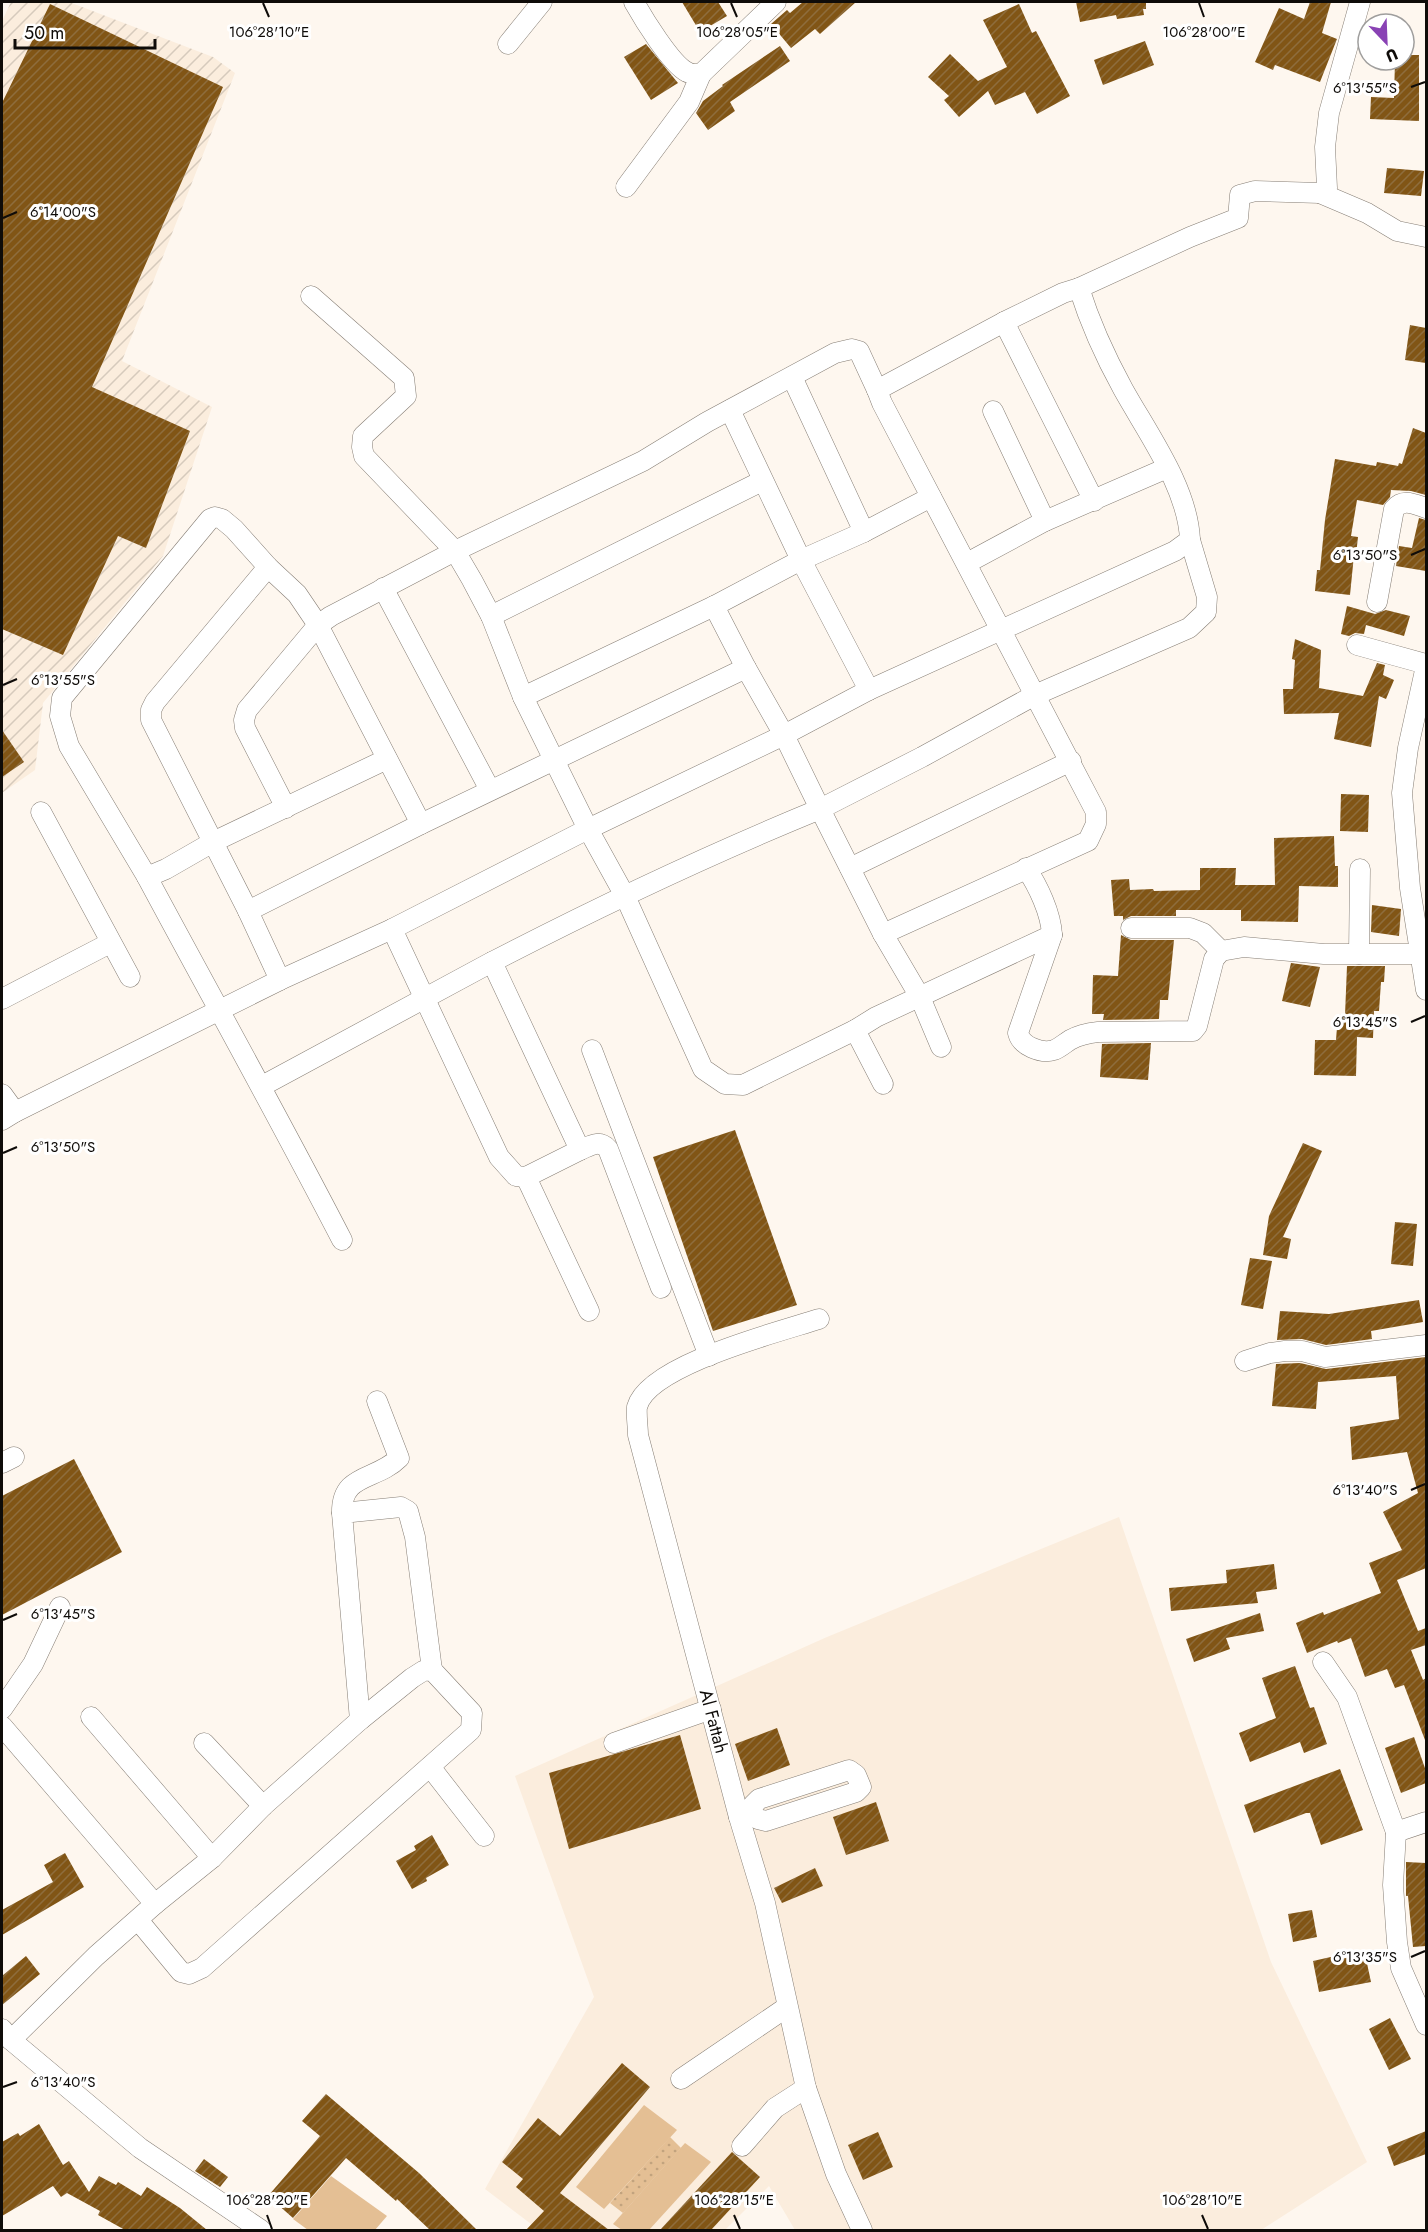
<svg xmlns="http://www.w3.org/2000/svg" width="1428" height="2232" font-family="Jost,sans-serif">
  <style>
    .built { fill: #fbeddd }
    .industrial { fill: url(#industrial-furrows) }
    .green { fill: #e4bf94 }
    .park { fill: url(#park-dots) }
    .building { fill: url(#building-hatch) }
    .lines { fill: none; stroke-linecap: round; stroke-linejoin: round }
    .minor-casing { stroke: #867e75; stroke-width: 21 }
    .minor { stroke: #fff; stroke-width: 20 }
    .ticks { fill: none; stroke: #0f0c09; stroke-width: 2 }
    .labels { text-anchor: middle; dominant-baseline: central; stroke-width: 6; stroke-linejoin: round; paint-order: stroke }
    .street-label { font-size: 18px; fill: #0f0c09; stroke: #fff }
    .ticks-label { font-size: 15px; text-anchor: middle; fill: #0f0c09; stroke: #fff; stroke-width: 6; stroke-linejoin: round; paint-order: stroke }
  </style>
  <defs>
    <pattern id="industrial-furrows" width="10" height="10" patternUnits="userSpaceOnUse" patternTransform="scale(1.5)"><rect width="10" height="10" fill="#fbeddd"/><path d="M-1 1l2-2M0 10L10 0M9 11l2-2" fill="none" stroke="#d6cabc"/></pattern>
    <pattern id="park-dots" width="8" height="8" patternUnits="userSpaceOnUse" patternTransform="scale(1.5)"><rect width="8" height="8" fill="#e4bf94"/><path d="M2 2h.1M6 6h.1" fill="none" stroke="#c2a37e" stroke-width="1.8" stroke-linecap="round"/></pattern>
    <pattern id="building-hatch" width="6" height="6" patternUnits="userSpaceOnUse" patternTransform="scale(1.5)"><rect width="6" height="6" fill="#815515"/><path d="M-1 1l2-2M0 6l6-6M5 7l2-2" fill="none" stroke="#8e6d3d"/></pattern>
  </defs>
  <rect width="100%" height="100%" fill="#fef7ef"/>
  <path class="built" d="M1119,1517L1271,1962L1367,2162L1261,2230H795L769,2186L725,2230H539L485,2189L594,1997L515,1776L827,1637Z"/>
  <path class="industrial" d="M11,2H69L213,57L235,73L122,361L212,407L163,556L43,703L35,770L2,793V21Z"/>
  <g class="green">
    <path d="M644,2105L677,2130L604,2209L576,2187Z"/>
    <path d="M685,2143L711,2162L649,2230H622L613,2224Z"/>
    <path d="M331,2176L387,2216L375,2230H308L293,2219Z"/>
  </g>
  <path class="park" d="M670,2137L681,2148L623,2213L610,2203Z"/>
  <g class="building">
    <path d="M682,2H718L727,16L700,32Z"/>
    <path d="M803,2H856L820,34L815,29L791,48L771,24L787,10L790,13Z"/>
    <path d="M1076,2H1146V9H1143L1144,15L1117,19L1116,15L1080,22Z"/>
    <path d="M1310,2H1331L1322,33L1337,39L1320,82L1275,65L1273,70L1255,62L1279,8L1304,19Z"/>
    <path d="M50,4L223,87L92,387L190,431L146,548L118,536L63,655L2,629V103Z"/>
    <path d="M1019,4L1032,33L1036,31L1070,96L1037,114L1025,92L995,105L988,91L959,117L944,100L949,96L928,77L950,54L978,81L1007,67L983,20Z"/>
    <path d="M1145,41L1154,65L1103,85L1094,60Z"/>
    <path d="M646,44L678,83L651,100L624,57Z"/>
    <path d="M780,46L790,61L730,102L735,111L708,130L696,113L703,101L723,86L722,85Z"/>
    <path d="M1404,55H1419V121L1370,119L1371,97L1394,98L1395,60H1404Z"/>
    <path d="M1387,168L1424,171L1421,196L1384,193Z"/>
    <path d="M1410,325L1426,328V363L1405,360Z"/>
    <path d="M1413,428L1426,433V495L1411,491L1391,490L1390,497L1383,505L1357,500L1351,536L1358,537L1356,555H1354L1350,595L1315,591L1317,570H1320L1325,520L1335,459L1376,466L1377,462L1398,466L1399,463L1402,464Z"/>
    <path d="M1419,518L1426,520V571L1396,566L1399,546L1412,548Z"/>
    <path d="M1347,606L1375,614L1386,610L1410,616L1404,636L1366,625L1364,634L1355,633L1349,636L1341,634Z"/>
    <path d="M1295,639L1321,650L1319,688L1363,696L1377,663L1385,665L1383,675L1394,680L1386,699L1379,696L1371,747L1334,739L1339,713L1284,714L1283,689H1293L1295,660L1292,659Z"/>
    <path d="M2,730L24,762L2,777Z"/>
    <path d="M1341,794L1369,795L1368,832L1340,831Z"/>
    <path d="M1334,836L1335,866H1338V887L1299,886L1298,922L1241,921V910H1176V916H1131L1123,920V916H1114L1111,880L1129,879L1130,890L1153,889L1154,891L1200,890V868H1236L1235,885H1275L1274,838Z"/>
    <path d="M1372,905L1401,909L1399,936L1371,932Z"/>
    <path d="M1121,935L1131,940H1174L1168,1000H1160L1159,1019L1103,1020L1104,1014H1092L1093,975L1118,976Z"/>
    <path d="M1291,963L1320,967L1310,1007L1282,1001Z"/>
    <path d="M1347,966H1385L1384,982H1381L1379,1011H1374L1373,1038L1357,1037L1356,1076L1314,1075L1315,1040H1336L1338,1014L1345,1015Z"/>
    <path d="M1151,1043L1148,1080L1100,1077L1102,1044Z"/>
    <path d="M735,1130L797,1305L713,1331L653,1157Z"/>
    <path d="M1303,1143L1322,1151L1283,1237L1291,1239L1287,1259L1263,1255L1269,1216Z"/>
    <path d="M1395,1222L1417,1224L1413,1266L1391,1264Z"/>
    <path d="M1250,1258L1272,1261L1263,1309L1241,1305Z"/>
    <path d="M1419,1300L1423,1322L1371,1331L1372,1339L1326,1345L1302,1339L1277,1340L1280,1311L1329,1314Z"/>
    <path d="M1426,1357V1568L1397,1580L1418,1631L1426,1628V1645L1411,1650L1423,1680L1426,1678L1425,1740L1404,1685L1395,1688L1387,1669L1365,1677L1351,1638L1338,1643L1337,1641L1307,1653L1296,1623L1323,1612L1324,1615L1381,1593L1369,1563L1402,1550L1383,1512L1418,1493L1407,1452L1352,1460L1350,1427L1399,1419L1396,1376L1318,1382L1316,1409L1272,1406L1276,1364L1300,1363L1326,1369Z"/>
    <path d="M74,1459L122,1552L2,1615V1496Z"/>
    <path d="M1274,1564L1277,1589L1256,1592L1258,1603L1171,1611L1169,1588L1227,1583L1226,1570Z"/>
    <path d="M1260,1613L1264,1631L1226,1638L1230,1649L1194,1662L1186,1639Z"/>
    <path d="M1295,1666L1310,1708L1314,1707L1327,1744L1304,1753L1300,1742L1250,1762L1239,1733L1276,1718L1262,1678Z"/>
    <path d="M777,1728L790,1765L748,1781L735,1744Z"/>
    <path d="M680,1735L701,1809L569,1849L549,1773Z"/>
    <path d="M1414,1737L1426,1771V1783L1401,1793L1385,1748Z"/>
    <path d="M1340,1769L1363,1830L1321,1845L1310,1813H1306L1254,1833L1244,1805Z"/>
    <path d="M876,1802L889,1841L846,1855L833,1817Z"/>
    <path d="M432,1835L449,1865L426,1878L427,1881L412,1889L396,1861L416,1850L414,1846Z"/>
    <path d="M65,1853L84,1887L2,1935V1910L53,1882L44,1865Z"/>
    <path d="M1406,1862L1426,1863V1946L1413,1947L1408,1896H1406Z"/>
    <path d="M815,1868L823,1886L782,1903L774,1888Z"/>
    <path d="M1312,1910L1317,1937L1293,1942L1288,1914Z"/>
    <path d="M1365,1954L1371,1982L1319,1992L1313,1961L1335,1956L1336,1960Z"/>
    <path d="M26,1956L40,1974L2,2005V1976Z"/>
    <path d="M1390,2018L1411,2059L1389,2070L1369,2029Z"/>
    <path d="M622,2063L650,2087L560,2193L609,2230H526L544,2211L516,2187L523,2179L502,2162L538,2118L560,2136Z"/>
    <path d="M326,2094L419,2173L477,2230H430L397,2199L396,2201L346,2158L293,2218L268,2196L320,2136L302,2121Z"/>
    <path d="M39,2124L63,2165L69,2161L89,2192L99,2176L116,2185L118,2182L141,2196L147,2187L180,2208L207,2230H125L98,2215L100,2211L67,2193L61,2197L53,2186L2,2216V2142L18,2133L20,2136Z"/>
    <path d="M1426,2131V2154L1394,2166L1387,2147Z"/>
    <path d="M878,2132L893,2167L863,2180L848,2145Z"/>
    <path d="M732,2152L760,2177L711,2230H660Z"/>
    <path d="M204,2159L228,2177L220,2187L195,2171Z"/>
  </g>
  <g class="lines">
    <defs>
      <g id="minor">
        <path d="M634,2C643,18 671,64 687,72C690,74 696,74 701,74L776,2"/>
        <path d="M508,44L542,2"/>
        <path d="M626,187L689,102L701,74"/>
        <path d="M1320,193L1367,213L1397,231L1426,237"/>
        <path d="M1079,288L1190,237L1238,218L1240,195L1255,191L1320,193L1327,188L1325,147L1329,113L1360,2"/>
        <path d="M311,296L404,378L406,396L363,436L362,447L364,456L455,551L472,580L491,616L523,697L588,829L625,896L703,1069L725,1084L743,1085L855,1030L876,1017L1052,935"/>
        <path d="M1004,322L1094,501"/>
        <path d="M792,377L864,532"/>
        <path d="M730,410L801,560L869,690"/>
        <path d="M993,411L1045,521"/>
        <path d="M967,563L1045,521L1167,468"/>
        <path d="M268,567L155,702L151,710V720L248,911L280,980"/>
        <path d="M383,588L490,790"/>
        <path d="M1377,602L1394,509C1403,498 1414,504 1426,508"/>
        <path d="M714,606L746,668"/>
        <path d="M491,616L762,481"/>
        <path d="M1357,645L1426,664"/>
        <path d="M1426,666L1408,748L1402,793L1410,888L1426,990"/>
        <path d="M523,697L714,606L801,560L864,532L931,497"/>
        <path d="M286,808L245,728L244,720L247,710L318,625L331,616L455,551L643,461L707,422L835,353L852,349L859,351L877,390"/>
        <path d="M41,812L130,977"/>
        <path d="M850,868L1071,761"/>
        <path d="M1026,868C1038,886 1051,913 1052,935L1018,1033C1021,1046 1041,1054 1054,1050C1060,1048 1065,1043 1070,1040C1079,1035 1088,1033 1098,1032L1193,1031L1197,1026L1214,959L1221,951L1244,947L1324,954H1419"/>
        <path d="M147,877L69,746L60,716L62,698L210,519L215,517L222,519L234,529L268,567L297,594L318,625L421,824"/>
        <path d="M248,911L421,824L746,668L784,735L820,809C708,855 598,907 490,963C414,1004 338,1045 262,1086"/>
        <path d="M1131,928H1190L1203,933L1221,951"/>
        <path d="M392,929L499,1157L516,1176L526,1177"/>
        <path d="M1359,954L1360,869"/>
        <path d="M492,962L580,1150L526,1177L589,1311"/>
        <path d="M2,999L110,943"/>
        <path d="M855,1030L883,1084"/>
        <path d="M941,1047L920,997L883,934L820,809L922,757L1035,695L1189,628L1206,612L1207,597L1190,540"/>
        <path d="M592,1050L709,1356"/>
        <path d="M2,1094L15,1112"/>
        <path d="M2,1120L15,1112L280,980L392,929L588,829L784,735L869,690L1175,551L1190,540C1188,488 1148,434 1123,389C1106,358 1090,323 1079,288L1063,293L1004,322L877,390L882,403L1096,812V824L1088,841L883,934"/>
        <path d="M580,1150C590,1146 599,1139 608,1149L661,1288"/>
        <path d="M342,1240C279,1118 212,998 147,877L166,869L213,842L387,759"/>
        <path id="s1" d="M819,1319C779,1332 648,1365 637,1407C636,1415 638,1427 638,1435L739,1817L765,1903L806,2088L836,2174L862,2230"/>
        <path d="M1245,1361L1270,1353L1285,1351H1302L1325,1357L1426,1345"/>
        <path d="M2,1463L14,1457"/>
        <path d="M342,1513C341,1473 376,1481 399,1458L377,1401"/>
        <path d="M1323,1662L1347,1697L1396,1832L1393,1885L1397,1942L1401,1968L1426,2025"/>
        <path d="M2,1709L33,1664L60,1607"/>
        <path d="M91,1717L212,1858"/>
        <path d="M360,1720L342,1513L401,1507L408,1511L415,1537L432,1670"/>
        <path d="M2,1726L155,1904"/>
        <path d="M204,1743L263,1806"/>
        <path d="M614,1743L711,1709"/>
        <path d="M431,1768L484,1836"/>
        <path d="M739,1817L751,1812L758,1819L766,1821L856,1792L861,1787L856,1775L849,1770L759,1799L753,1805L751,1812"/>
        <path d="M1396,1832L1426,1822"/>
        <path d="M2,2029L11,2040L140,2148L261,2230"/>
        <path d="M11,2040L96,1956L155,1904L212,1858L263,1806L360,1720L412,1678L423,1671L432,1670L472,1713L471,1730L202,1968L189,1974L181,1972L138,1920"/>
        <path d="M681,2079L787,2007"/>
        <path d="M742,2146L775,2108L806,2088"/>
      </g>
    </defs>
    <use href="#minor" class="minor-casing"/>
    <use href="#minor" class="minor"/>
  </g>
  <path class="ticks" d="M263,3L269,17M731,3L737,17M1199,3L1204,17M1411,87L1425,82M3,218L17,212M1411,555L1425,549M3,685L17,679M1411,1022L1425,1016M3,1153L17,1147M1411,1490L1425,1484M3,1620L17,1614M1411,1957L1425,1951M3,2087L17,2082M267,2215L272,2229M734,2215L740,2229M1202,2215L1208,2229"/>
  <g class="labels">
    <g class="street-label">
      <text stroke="none"><textPath href="#s1" startOffset="531">Al Fattah</textPath></text>
    </g>
  </g>
  <g class="ticks-label">
    <text x="269" y="37">106°28'10"E</text>
    <text x="737" y="37">106°28'05"E</text>
    <text x="1204" y="37">106°28'00"E</text>
    <text x="1365" y="93">6°13'55"S</text>
    <text x="63" y="217">6°14'00"S</text>
    <text x="1365" y="560">6°13'50"S</text>
    <text x="63" y="685">6°13'55"S</text>
    <text x="1365" y="1027">6°13'45"S</text>
    <text x="63" y="1152">6°13'50"S</text>
    <text x="1365" y="1495">6°13'40"S</text>
    <text x="63" y="1619">6°13'45"S</text>
    <text x="1365" y="1962">6°13'35"S</text>
    <text x="63" y="2087">6°13'40"S</text>
    <text x="267" y="2205">106°28'20"E</text>
    <text x="734" y="2205">106°28'15"E</text>
    <text x="1202" y="2205">106°28'10"E</text>
  </g>
  <rect width="1428" height="2232" fill="none" stroke="#0f0c09" stroke-width="6"/>
  <g transform="translate(1386 42) rotate(157)"><circle r="28" fill="#ffffff" stroke="#9f9e9d" stroke-width="1.5"/>
  <path d="M0-4.5L10 22L0 15L-10 22Z" fill="#8942b4"/>
  <text y="-9" font-size="16" font-weight="bold" text-anchor="middle" fill="#0f0c09">U</text>
  </g>
  <path d="M15 39v9h140v-9" fill="none" stroke="#0f0c09" stroke-width="3"/>
  <text x="24" y="39" font-size="18" fill="#0f0c09" stroke="#ffffff" stroke-width="4.5" paint-order="stroke">50 m</text>
</svg>
